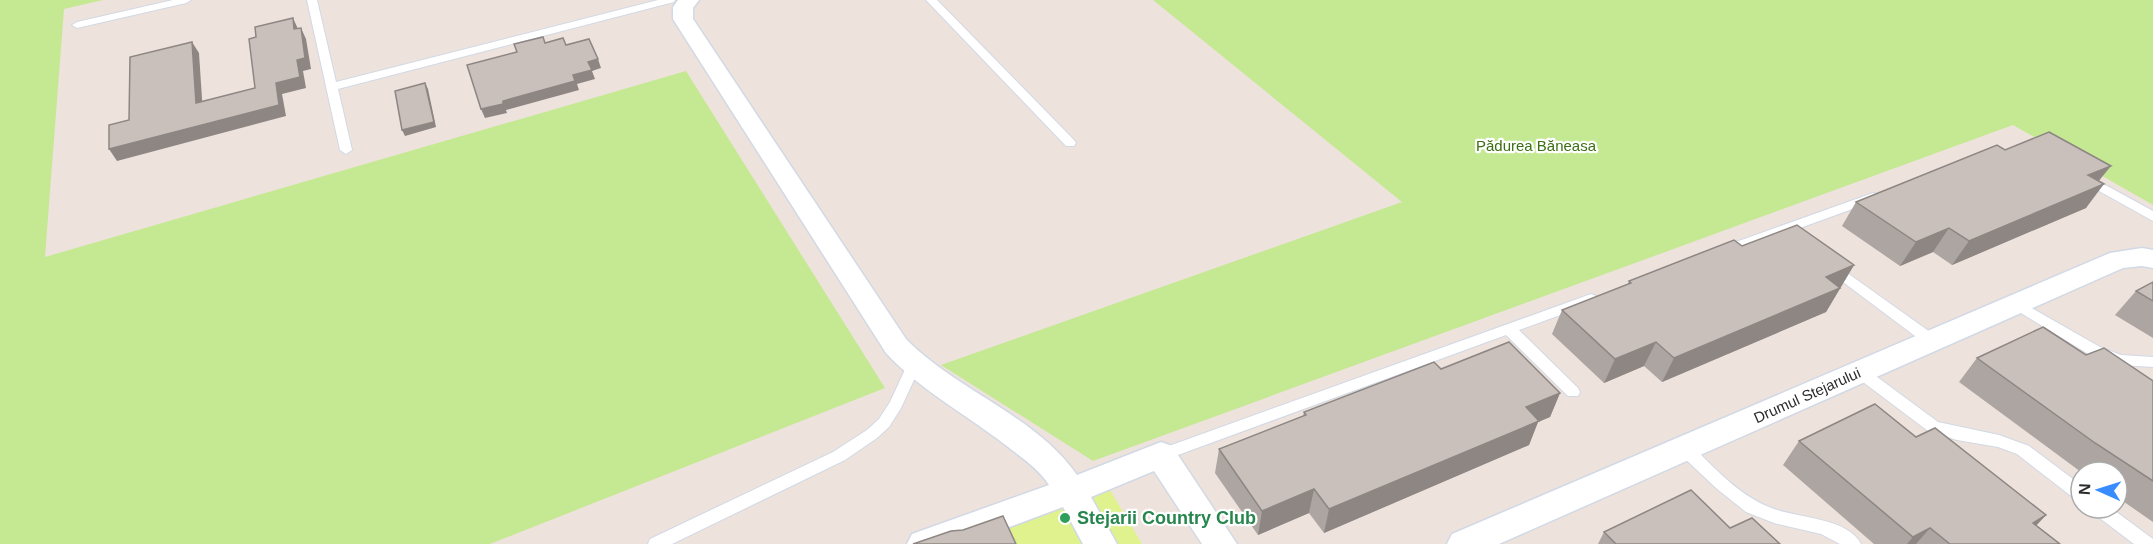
<svg xmlns="http://www.w3.org/2000/svg" width="2153" height="544" font-family="Arial,sans-serif">
  <style>
    .green { fill: #c5e993 }
    .pitch { fill: #dff28e }
    .lines { fill: none; stroke-linecap: round; stroke-linejoin: round }
    .service-casing { stroke: #d1d9e5; stroke-width: 2 }
    .minor-casing { stroke: #d1d9e5; stroke-width: 3 }
    .service { fill: #fff; fill-rule: evenodd }
    .minor { fill: #fff; fill-rule: evenodd }
    .wall { fill: #ada5a1 }
    .shaded-wall { fill: #8d8683 }
    .building { fill: #c9c0bb; stroke: #8d8683; stroke-width: 1.5 }
    .leisure-dot { fill: #2e9e5b; stroke: #fff; stroke-width: 2 }
    .labels { text-anchor: middle; dominant-baseline: central; stroke-width: 4.5; stroke-linejoin: round; paint-order: stroke }
    .park-label { font-size: 15px; fill: #3c6f14; stroke: #fff }
    .street-label { font-size: 15px; fill: #2b2b2b; stroke: #fff }
    .near-leisure-label { font-size: 18px; font-weight: bold; fill: #27864d; stroke: #fff; text-anchor: start }
  </style>
  <rect width="100%" height="100%" fill="#eee2dc"/>
  <g class="green">
    <path d="M0,0H103L64,9L45,257L686,71L885,388L490,544H0Z"/>
    <path d="M1153,0H2153V205L2013,125L1093,461L941,365L1402,202Z"/>
  </g>
  <path class="pitch" d="M1104,480L1142,544H937Z"/>
  <g class="lines">
    <defs>
      <g id="service">
        <path d="M173,0H191L186,3L77,28L72,25L77,22Z"/>
        <path d="M307,0H317L336,82L658,0H675L674,2L338,89L352,150L346,154L340,150Z"/>
        <path d="M926,0H937L1074,140L1076,143L1074,146H1066Z"/>
        <path d="M2087,175L2153,211V221L2083,182L2081,179L2083,176Z"/>
        <path d="M1873,193L1877,194L1879,197L1877,200L1729,254L1724,255L1717,251L1719,248Z"/>
        <path d="M1832,262L1937,337L1939,341L1937,345H1927L1827,270L1825,267L1827,264Z"/>
        <path d="M1591,294L1596,296L1598,299L1596,302L1519,330L1578,388L1580,392L1578,396H1568L1506,335L1167,459L1161,461L1155,459L1153,455L1155,451Z"/>
        <path d="M2016,299L2100,347L2121,355L2153,357V367L2120,365L2090,355L2011,307L2009,304Z"/>
        <path d="M914,360L919,361L921,365L901,408L889,427L877,438L845,460L672,544H648L650,539L833,452L867,430L879,419L890,402L909,361Z"/>
        <path d="M1860,367L1865,368L1938,422L1999,435L2029,446L2081,485V501L2075,499L2017,454L1998,447L1957,440L1928,431L1855,376L1853,372L1855,368Z"/>
        <path d="M1684,442L1690,444C1714,467 1737,494 1769,507C1793,518 1848,517 1861,544H1840L1821,534L1774,523L1746,512L1716,488L1678,452L1676,448L1678,444Z"/>
        <path d="M2091,508H2111L2153,539V544H2134L2093,513Z"/>
      </g>
      <g id="minor">
        <path d="M678,0H699L693,8V19L906,339C957,391 1035,415 1077,475L1161,442L1172,446L1237,544H1202L1154,471L1091,497L1117,544H1083L1063,507L964,544H907L912,534L1049,485C1040,471 1026,461 1012,450C971,417 922,392 886,353L673,19V7Z"/>
        <path d="M2142,248L2153,250V268L2142,266L2123,268L1499,544H1447L1452,534L2110,253Z"/>
      </g>
    </defs>
    <use href="#service" class="service-casing"/>
    <use href="#minor" class="minor-casing"/>
    <use href="#service" class="service"/>
    <use href="#minor" class="minor"/>
  </g>
  <g class="wall">
    <path d="M2005,150L2099,181L2086,208L1952,265L1933,252L1900,266L1842,226L1856,202Z"/>
    <path d="M1742,246L1854,265L1826,312L1662,382L1644,366L1604,383L1552,334L1562,310L1627,285L1629,281Z"/>
    <path d="M2153,282V338L2115,315L2136,291Z"/>
    <path d="M2086,355L2153,381V522L2117,497V472H2081L1959,382L1977,358Z"/>
    <path d="M1441,369L1560,393L1550,417L1538,422L1529,445L1324,533L1309,513L1258,535L1215,473L1219,449L1303,416L1304,412Z"/>
    <path d="M1916,437L2046,515L2036,525L2060,544H1874L1783,465L1799,441Z"/>
    <path d="M1730,528L1780,544H1598L1604,532Z"/>
  </g>
  <g class="shaded-wall">
    <path d="M293,18L298,29H294Z"/>
    <path d="M301,28L306,39L311,69L303,71L306,88L282,94L286,116L117,161L109,149L276,83Z"/>
    <path d="M192,42L199,53L203,114L196,103Z"/>
    <path d="M598,59L601,68L592,71L595,79L577,84L579,90L506,110L507,113L485,118L481,109L573,75L588,62Z"/>
    <path d="M425,83L428,89L436,127L405,136L402,130Z"/>
    <path d="M2111,166L2093,188L2104,184L2086,208L1952,265L1969,241L2088,175Z"/>
    <path d="M1949,228L1933,252L1900,266L1916,242Z"/>
    <path d="M1854,265L1826,312L1662,382L1674,358L1826,277Z"/>
    <path d="M1656,342L1644,366L1604,383L1615,359Z"/>
    <path d="M1560,393L1550,417L1538,422L1529,445L1324,533L1329,509L1526,407Z"/>
    <path d="M1314,489L1309,513L1258,535L1262,511Z"/>
    <path d="M2046,515L2024,539L2033,523Z"/>
    <path d="M1930,528L1916,544H1907L1913,537Z"/>
  </g>
  <g class="building">
    <path d="M293,18L294,29L301,28L305,58L297,60L300,77L276,83L279,105L109,149V125L129,120L130,57L192,42L196,103L255,88L249,39L256,37L255,27Z"/>
    <path d="M543,37L545,43L563,38L566,45L589,39L598,59L588,62L592,70L573,75L575,81L503,101V104L481,109L467,65L517,52L514,44Z"/>
    <path d="M425,83L434,122L402,130L395,91Z"/>
    <path d="M2049,132L2111,166L2088,175L2104,184L1969,241L1949,228L1916,242L1856,202L1997,145L2005,150Z"/>
    <path d="M1797,225L1854,265L1826,277L1840,288L1674,358L1656,342L1615,359L1562,310L1631,283L1629,281L1734,240L1742,246Z"/>
    <path d="M2153,282V301L2136,291Z"/>
    <path d="M2043,327L2086,355L2104,348L2153,381V481L2095,443L1977,358Z"/>
    <path d="M1509,342L1560,393L1526,407L1539,421L1329,509L1314,489L1262,511L1219,449L1306,415L1304,412L1434,362L1441,369Z"/>
    <path d="M1875,404L1916,437L1935,428L2046,515L2033,523L2060,544H1950L1930,528L1913,537L1799,441Z"/>
    <path d="M1691,490L1730,528L1752,518L1780,544H1616L1604,532Z"/>
    <path d="M1003,516L1016,544H913L951,531L963,530Z"/>
  </g>
  <circle class="leisure-dot" cx="1065" cy="518" r="6"/>
  <g class="labels">
    <g class="park-label">
      <text x="1536" y="145">Pădurea Băneasa</text>
    </g>
    <g class="street-label">
      <text transform="translate(1807 395) rotate(-24)">Drumul Stejarului</text>
    </g>
    <g class="near-leisure-label">
      <text x="1077" y="518">Stejarii Country Club</text>
    </g>
  </g>
  <g transform="translate(2099 490) rotate(273)"><circle r="28" fill="#ffffff" stroke="#aaaaaa" stroke-width="1.5"/>
  <path d="M0-4.5L10 22L0 15L-10 22Z" fill="#388cff"/>
  <text y="-9" font-size="16" font-weight="bold" text-anchor="middle" fill="#2b2b2b">N</text>
  </g>
</svg>
